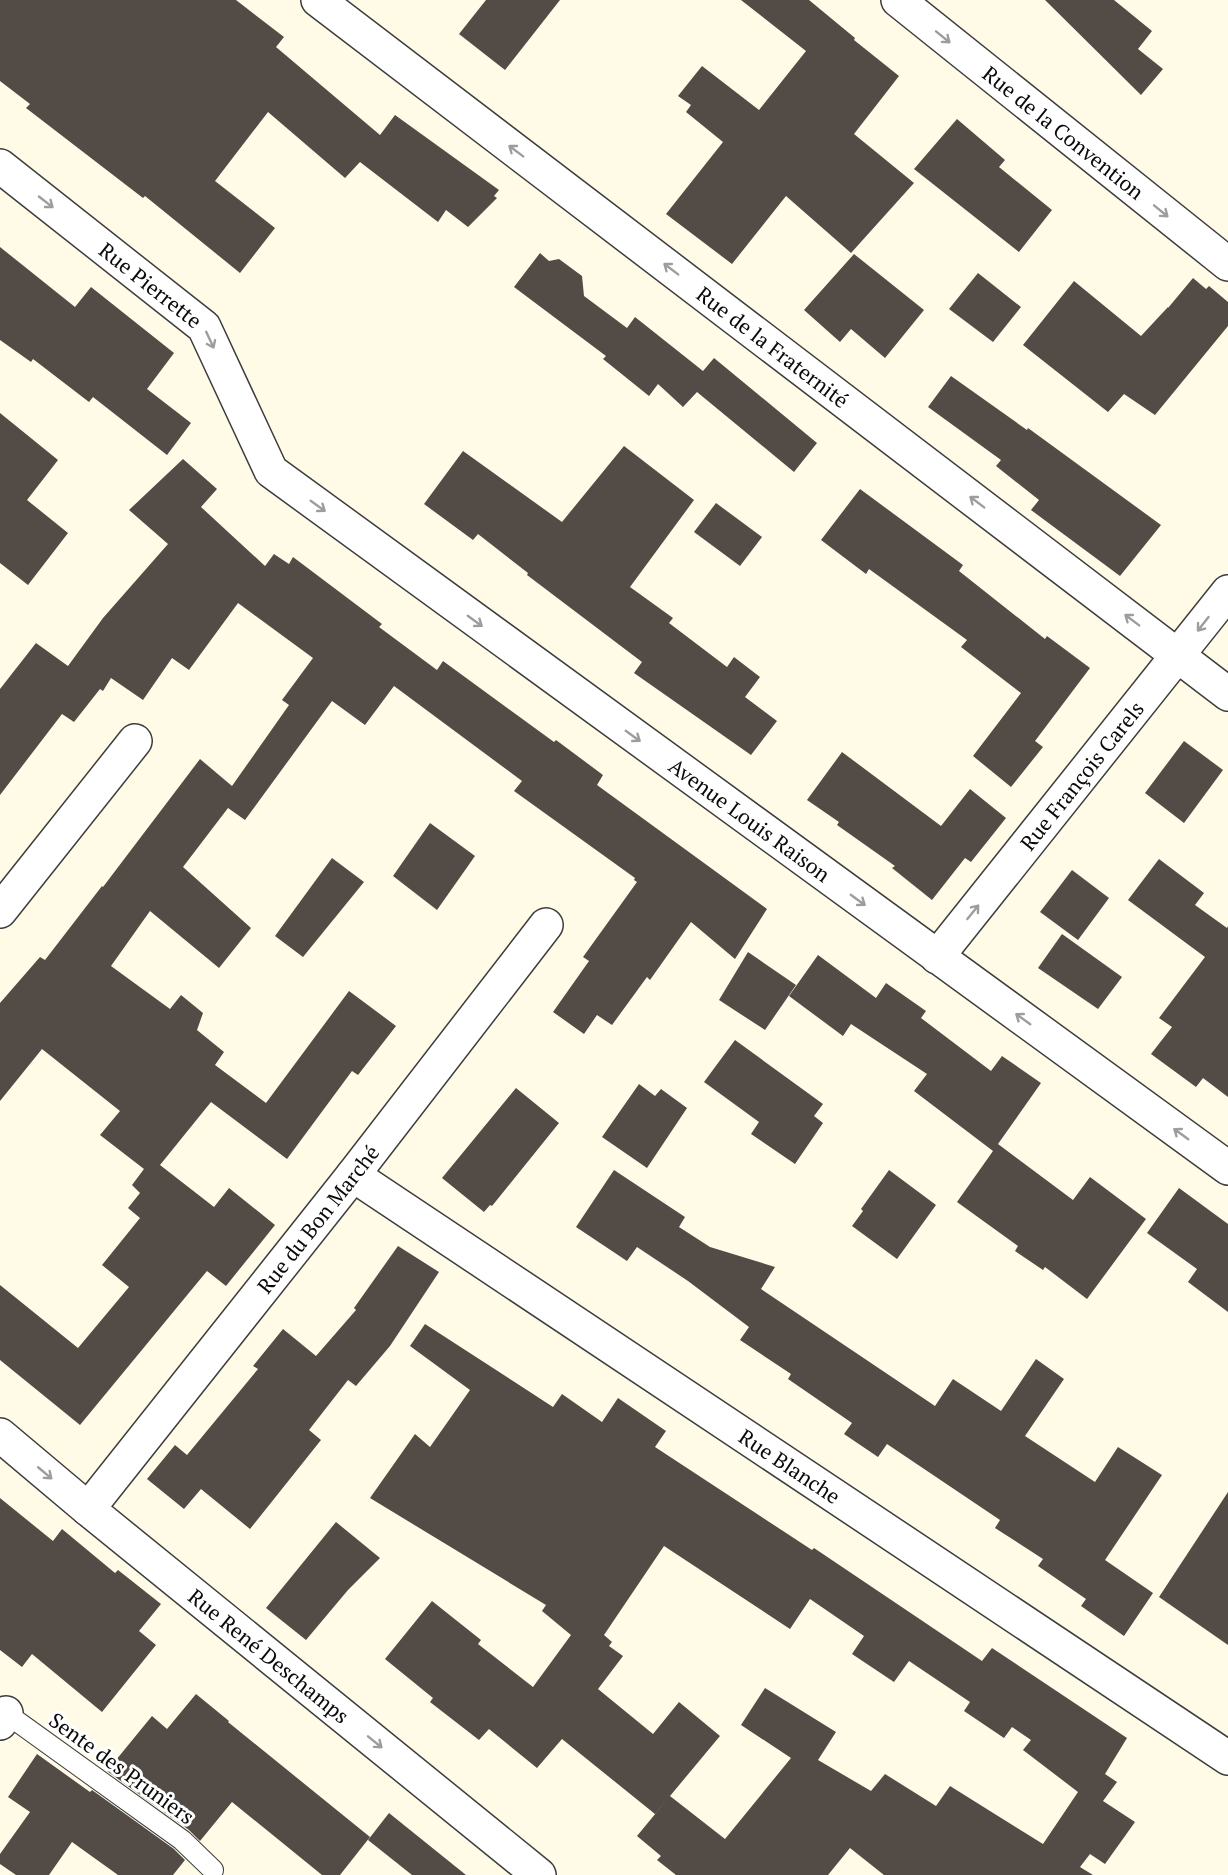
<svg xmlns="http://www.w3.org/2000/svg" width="1228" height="1875" font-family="'PT Serif',serif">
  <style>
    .building { fill: #524b46; fill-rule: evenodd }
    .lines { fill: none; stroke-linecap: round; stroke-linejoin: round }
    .service-casing { stroke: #3d3d3d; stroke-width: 22 }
    .minor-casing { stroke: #3d3d3d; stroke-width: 36 }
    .service { stroke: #fff; stroke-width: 20 }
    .minor { stroke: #fff; stroke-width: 33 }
    .oneway { stroke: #9d9d9d }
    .labels { text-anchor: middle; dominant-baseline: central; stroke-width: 6; stroke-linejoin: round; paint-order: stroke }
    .street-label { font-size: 21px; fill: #0a0a0a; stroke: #fff }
  </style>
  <rect width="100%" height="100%" fill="#fffbe7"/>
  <g class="building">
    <path d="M0,0H236L284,37L276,47L380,135L395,115L499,190L494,196L497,198L468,227L446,210L438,222L360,162L345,178L268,112L215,181L275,228L240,273L145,196L143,198L26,108L30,104L0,81Z"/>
    <path d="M486,0H560L505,70L459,34Z"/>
    <path d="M741,0H809L855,38L854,40L899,76L854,134L914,183L851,253L786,196L732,264L666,214L723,142L686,112L691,105L678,96L702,66L759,110L806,51Z"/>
    <path d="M1045,0H1114L1152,31L1138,49L1163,69L1141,95Z"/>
    <path d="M957,119L1005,160L999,167L1052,210L1019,252L914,169Z"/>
    <path d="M0,247L75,307L91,287L174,353L147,389L191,423L167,455L93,397L89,402L33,359L31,362L0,340Z"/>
    <path d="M540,253L549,261L559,259L582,276L584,296L627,328L635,317L703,371L714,358L817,443L794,472L697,392L683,407L658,384L649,396L603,359L606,356L514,287Z"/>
    <path d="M854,254L924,310L885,358L851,329L840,342L804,310Z"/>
    <path d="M978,273L1021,307L993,342L949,309Z"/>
    <path d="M1193,278L1206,289L1209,286L1228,302V326L1155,415L1124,394L1108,412L1023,345L1074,281L1141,336L1168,307V308Z"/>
    <path d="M951,376L1027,430L1028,428L1161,525L1120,576L1031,510L1039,500L996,466L1001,460L928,407Z"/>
    <path d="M0,413L58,460L27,500L68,533L28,585L0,563Z"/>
    <path d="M624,446L694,500L630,587L673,618L669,623L727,667L734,657L760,677L745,697L777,721L751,755L634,673L642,662L527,575L528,573L478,534L473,540L424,504L463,451L562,522Z"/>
    <path d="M183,459L217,489L201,507L265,566L274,554L289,564L293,557L382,624L379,627L437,670L443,661L554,742L556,740L603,775L597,785L767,909L735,959L691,922L650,980L647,977L612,1025L597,1015L584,1034L553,1012L589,961L583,957L637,882L634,880L635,878L514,791L522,781L394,686L365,725L332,701L245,820L228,808L183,867L251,928L219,968L150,911L111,966L170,1009L181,995L203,1013L197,1030L224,1052L215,1065L266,1103L349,991L396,1026L358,1075L352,1071L287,1159L211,1102L160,1165L214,1207L229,1188L275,1225L226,1286L207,1271L80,1425L0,1360V1285L78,1348L129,1287L102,1265L140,1218L128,1208L140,1193L132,1185L144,1169L100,1135L120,1111L42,1049L0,1101V1003L40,957L45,960L102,886L103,887L200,759L232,786L289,705L282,700L313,658L238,603L189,670L172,658L143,700L111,678L103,691L100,689L74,722L62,714L0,795V689L36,643L68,666L103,618L168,544L129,510Z"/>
    <path d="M860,489L963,565L959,571L1045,639L1047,636L1090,668L1035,741L1043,747L1011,787L973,756L1021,693L961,647L967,640L869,569L866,574L821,540Z"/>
    <path d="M716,503L762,537L740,566L694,532Z"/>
    <path d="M1184,741L1223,770L1184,823L1145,793Z"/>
    <path d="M842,752L941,826L970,789L1006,818L971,862L965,858L932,900L892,868L895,866L837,825L839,822L807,800Z"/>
    <path d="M430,823L475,856L437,910L393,876Z"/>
    <path d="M332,858L364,882L303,957L275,936Z"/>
    <path d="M1159,859L1204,893L1195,905L1227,928L1228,926V1097L1203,1078L1196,1087L1151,1054L1172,1027L1159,1018L1205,957L1128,900Z"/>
    <path d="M1072,870L1109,898L1078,940L1040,912Z"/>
    <path d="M1062,934L1122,977L1098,1009L1038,968Z"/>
    <path d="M748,952L796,985L765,1030L719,1000Z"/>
    <path d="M818,955L876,998L886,983L926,1011L921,1018L991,1071L1002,1056L1041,1083L998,1144L1073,1200L1090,1177L1146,1219L1087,1299L1045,1267L1043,1270L1015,1251L1018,1246L957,1202L993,1151L914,1091L927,1074L851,1024L843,1036L789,996Z"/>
    <path d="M735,1040L823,1104L814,1116L823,1123L795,1164L751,1134L759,1122L704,1082Z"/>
    <path d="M639,1084L655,1096L661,1089L687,1108L647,1168L602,1137Z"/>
    <path d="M516,1088L559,1123L492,1206L490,1205L484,1212L442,1178Z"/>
    <path d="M614,1170L685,1217L679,1227L710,1247L775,1267L761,1289L935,1406L953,1379L1001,1411L1036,1359L1064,1379L1025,1436L1095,1482L1118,1447L1162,1475L1105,1560L1153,1593L1124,1636L1081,1606L1086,1599L1038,1566L1043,1559L995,1528L1000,1520L887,1444L878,1457L844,1434L852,1423L788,1379L791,1374L740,1340L749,1327L688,1281L637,1247L627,1261L576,1227Z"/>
    <path d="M889,1170L936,1205L897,1259L852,1226L863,1211L861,1209Z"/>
    <path d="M1179,1188L1228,1224V1312L1188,1282L1197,1269L1147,1233Z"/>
    <path d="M398,1246L439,1272L390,1346L356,1386L348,1380L309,1430L321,1440L250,1529L201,1489L184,1509L147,1479L175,1445L187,1455L258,1369L253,1366L283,1329L316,1356L356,1310L354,1308Z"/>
    <path d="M425,1324L553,1407L562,1394L602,1422L618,1398L666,1431L655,1447L812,1550L814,1548L982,1661L992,1648L1127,1738L1105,1774L1117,1782L1103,1801L1135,1822L1105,1864L1090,1854L1080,1867L1093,1875H884L850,1848L828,1875H676L657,1860L661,1856L637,1836L670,1796L655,1814L562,1739L537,1768L489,1729L479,1740L430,1702L433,1698L385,1659L432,1601L481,1640L478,1644L533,1687L571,1635L542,1611L546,1605L370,1498L415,1434L430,1447L470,1390L410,1346ZM664,1546L790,1629L810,1599L864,1636L852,1654L894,1682L909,1661L970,1702L964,1711L1004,1738L1012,1727L1031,1740L1023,1750L1078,1792L1043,1844L950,1786L936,1806L885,1774L871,1791L818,1760L836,1732L765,1688L741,1725L791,1758L725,1839L670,1796L720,1736L679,1702L653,1734L598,1689L623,1656L609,1646L612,1642L604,1635Z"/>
    <path d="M1228,1492V1645L1159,1597Z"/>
    <path d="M0,1498L53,1541L62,1529L115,1573L118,1570L161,1604L139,1631L156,1645L102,1712L32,1654L22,1667L0,1650Z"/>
    <path d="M336,1522L380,1558L348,1590L306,1640L266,1608Z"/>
    <path d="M196,1694L229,1721L228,1722L370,1837L340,1875H322L232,1802L200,1841L189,1830L107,1771L152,1716L167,1729Z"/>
    <path d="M37,1754L90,1792L92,1790L174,1849L185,1860L173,1875H118L72,1842L49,1875H16L0,1864V1854L30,1812L8,1797Z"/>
    <path d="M389,1813L466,1875H412L368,1840Z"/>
  </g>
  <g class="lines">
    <defs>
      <path id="service" d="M0,1709L182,1840L213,1870"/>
      <g id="minor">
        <path id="s1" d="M318,0L1228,694"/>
        <path id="s2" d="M898,0L1228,264"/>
        <path id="s3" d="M0,166L204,327L271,471L1228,1168"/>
        <path d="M0,911L135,741"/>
        <path id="s4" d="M937,957L1228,592"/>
        <path id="s5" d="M353,1175L1228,1758"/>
        <path id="s6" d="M0,1435L88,1509L539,1875"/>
        <path id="s7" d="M88,1509L353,1175L546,925"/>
        <path d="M0,1723L6,1713"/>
      </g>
    </defs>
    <use href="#service" class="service-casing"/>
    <use href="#minor" class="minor-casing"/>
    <use href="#service" class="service"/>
    <use href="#minor" class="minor"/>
  </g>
  <defs><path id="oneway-shaft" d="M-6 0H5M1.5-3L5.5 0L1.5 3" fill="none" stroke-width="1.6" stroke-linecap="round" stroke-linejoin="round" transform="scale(1.5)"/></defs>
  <g class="oneway">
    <use href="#oneway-shaft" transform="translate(943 37) rotate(39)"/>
    <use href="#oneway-shaft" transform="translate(516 151) rotate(-143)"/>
    <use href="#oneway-shaft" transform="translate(46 202) rotate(38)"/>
    <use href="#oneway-shaft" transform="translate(1161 211) rotate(39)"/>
    <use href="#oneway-shaft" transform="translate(671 269) rotate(-143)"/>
    <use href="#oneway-shaft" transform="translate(210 340) rotate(65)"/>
    <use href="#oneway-shaft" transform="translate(977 502) rotate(-143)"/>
    <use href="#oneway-shaft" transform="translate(318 506) rotate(36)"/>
    <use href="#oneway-shaft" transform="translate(1132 620) rotate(-143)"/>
    <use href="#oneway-shaft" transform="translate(475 621) rotate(36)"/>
    <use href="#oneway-shaft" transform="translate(1203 624) rotate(128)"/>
    <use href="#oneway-shaft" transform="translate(633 736) rotate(36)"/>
    <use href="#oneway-shaft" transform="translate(858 900) rotate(36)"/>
    <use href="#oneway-shaft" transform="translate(973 912) rotate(-51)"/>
    <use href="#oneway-shaft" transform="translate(1023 1019) rotate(-144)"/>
    <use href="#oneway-shaft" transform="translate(1181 1134) rotate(-144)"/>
    <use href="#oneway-shaft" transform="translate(45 1473) rotate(40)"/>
    <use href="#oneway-shaft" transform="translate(375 1742) rotate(39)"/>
  </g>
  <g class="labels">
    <g class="street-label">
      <text stroke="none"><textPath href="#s2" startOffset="212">Rue de la Convention</textPath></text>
      <text stroke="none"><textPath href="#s3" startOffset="192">Rue Pierrette</textPath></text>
      <text stroke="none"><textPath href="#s1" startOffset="572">Rue de la Fraternité</textPath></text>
      <text stroke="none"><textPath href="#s4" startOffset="232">Rue François Carels</textPath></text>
      <text stroke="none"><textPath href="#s3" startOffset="1011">Avenue Louis Raison</textPath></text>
      <text stroke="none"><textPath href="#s7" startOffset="370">Rue du Bon Marché</textPath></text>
      <text stroke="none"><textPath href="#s5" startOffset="525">Rue Blanche</textPath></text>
      <text stroke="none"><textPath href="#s6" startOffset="348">Rue René Deschamps</textPath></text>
      <text transform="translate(122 1768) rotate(36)">Sente des Pruniers</text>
    </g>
  </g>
</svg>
